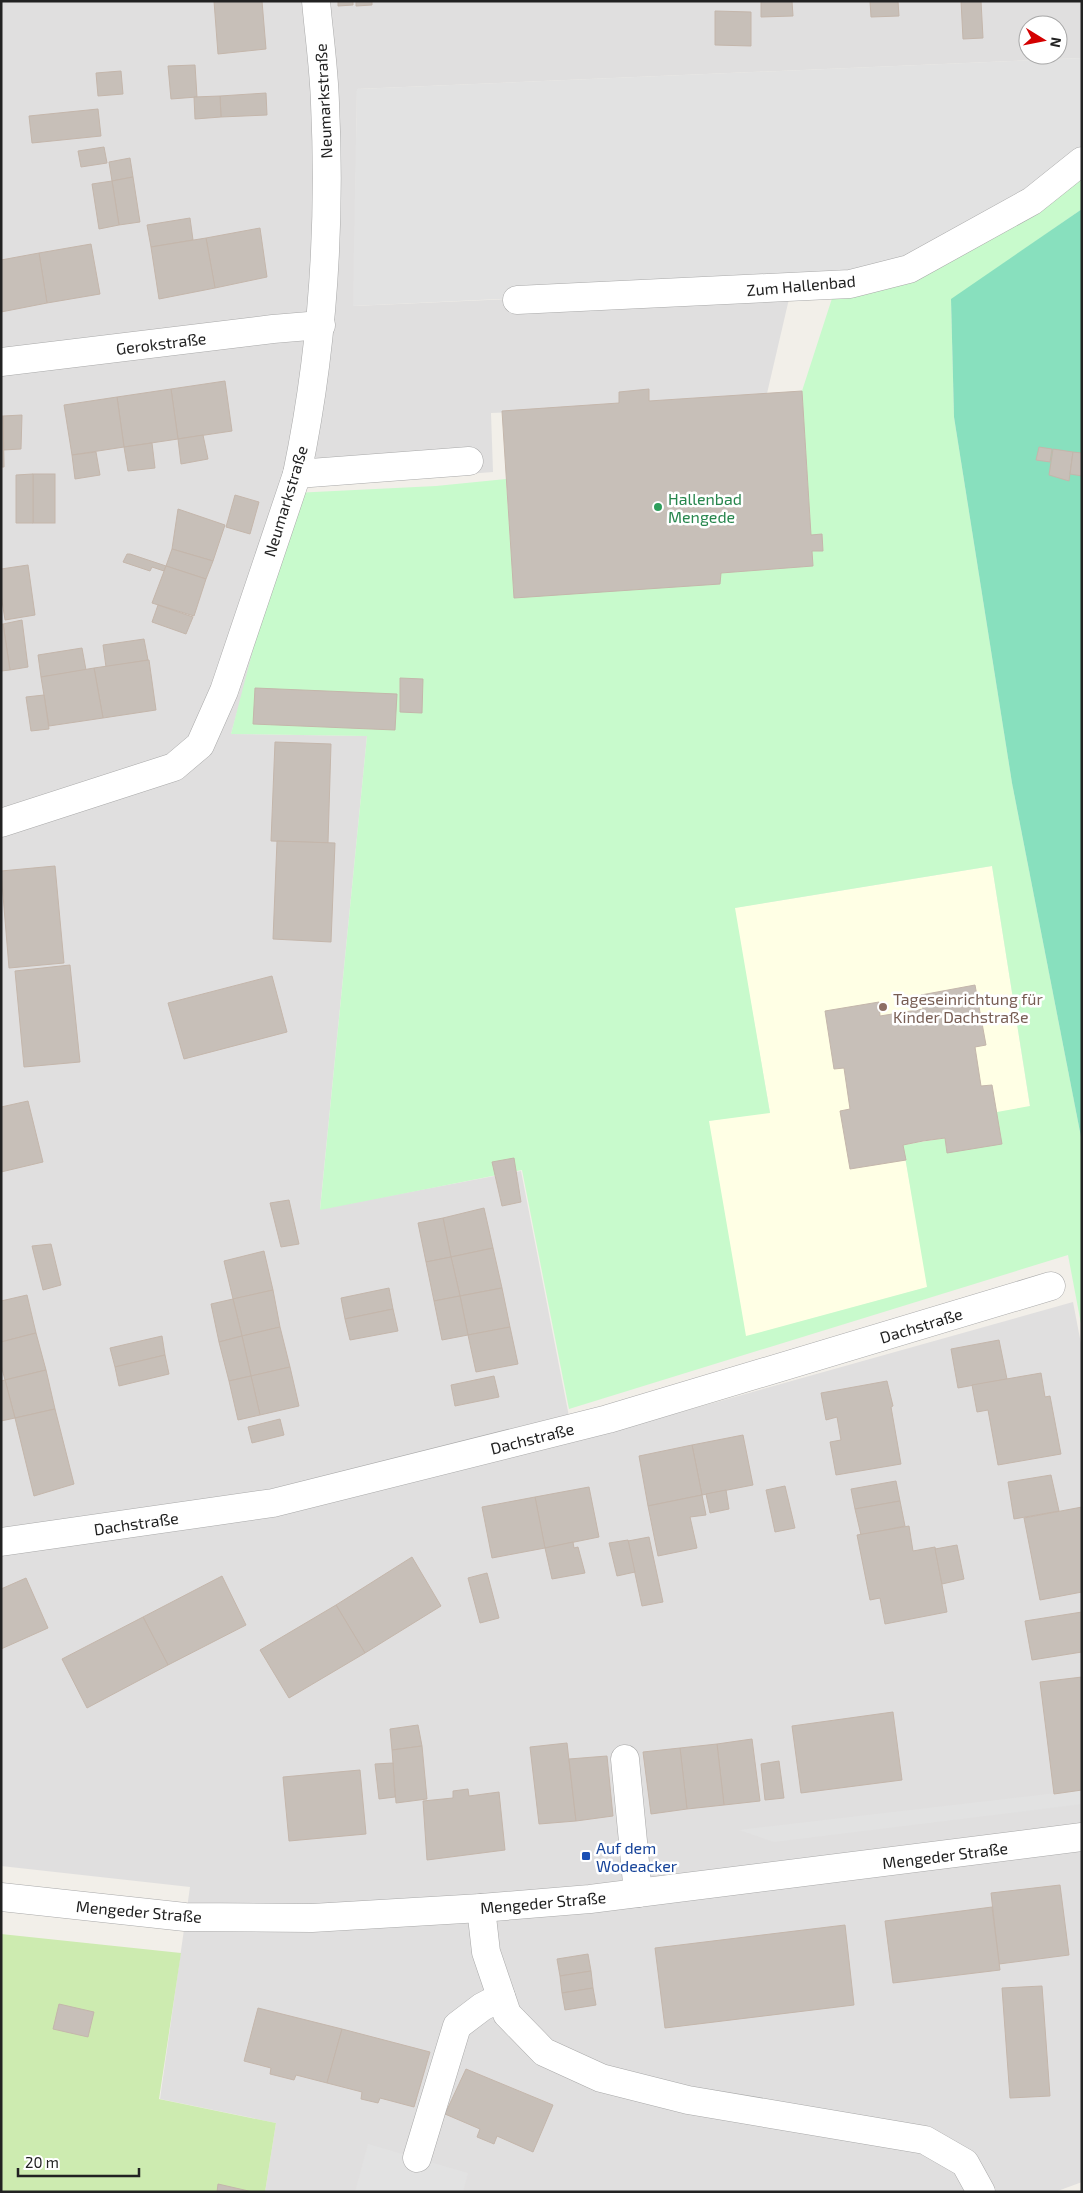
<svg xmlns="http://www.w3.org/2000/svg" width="1083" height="2193" font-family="'Exo 2',sans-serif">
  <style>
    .residential { fill: #e0dfdf; fill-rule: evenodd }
    .education { fill: #ffffe5 }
    .grass { fill: #cdebb0 }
    .park { fill: #c8facc; fill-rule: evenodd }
    .pitch { fill: #88e0be }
    .parking { fill: #e2e2e2 }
    .building { fill: #c7bfb8; stroke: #c4b6ab }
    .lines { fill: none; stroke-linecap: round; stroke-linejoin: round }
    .minor-casing { stroke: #a9a9a9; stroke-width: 29 }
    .minor { stroke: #fff; stroke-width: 28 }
    .leisure-dot { fill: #2e9e5b; stroke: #fff; stroke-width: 2 }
    .education-dot { fill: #8d6e63; stroke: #fff; stroke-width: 2 }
    .transit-dot { fill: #1a4fb4; stroke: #fff; stroke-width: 2 }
    .labels { text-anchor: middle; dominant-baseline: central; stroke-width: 5; stroke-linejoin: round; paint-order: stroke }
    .street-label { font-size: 16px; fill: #222; stroke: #fff }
    .leisure-label { font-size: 16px; fill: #27864d; stroke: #fff; text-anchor: start }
    .education-label { font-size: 16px; fill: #785e54; stroke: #fff; text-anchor: start }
    .transit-label { font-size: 16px; fill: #164399; stroke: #fff; text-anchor: start }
  </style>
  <rect width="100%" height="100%" fill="#f2efe9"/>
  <path class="residential" d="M1,1H1082V58L357,89L354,306L792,286L765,402L491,413L493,472L300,487L231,734L367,736L320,1209L521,1171L574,1442L1073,1302L1082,1349V2182L1055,2192H265L276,2123L160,2099L190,1887L1,1866ZM1028,25H1058V55H1028Z"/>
  <path class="education" d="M992,866L1030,1107L947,1153L945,1138L903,1145L928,1287L745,1337L708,1121L770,1112L734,908Z"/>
  <path class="grass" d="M1,1934L181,1953L159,2099L276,2123L265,2192H1Z"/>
  <path class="park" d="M1082,161V209L951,300L954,417L1012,783L1082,1142V1329L1068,1255L569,1409L522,1170L320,1210L367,736L231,734L294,493L436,486L506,479L514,598L721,573L813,566L812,551H823L822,535H811L802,391L836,286ZM992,866L1030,1106L997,1112L947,1152L945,1138L903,1145L927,1287L746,1336L709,1121L770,1113L735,908Z"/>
  <path class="pitch" d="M1082,209V1142L1012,783L954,417L951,299Z"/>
  <g class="parking">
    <path d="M1082,58V159L1031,200L849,282L353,306L357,89Z"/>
    <path d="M1082,1790V1804L774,1842L739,1830Z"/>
    <path d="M368,2144L468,2173L463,2192H355Z"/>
  </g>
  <g class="building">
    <path d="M214,1H262L266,49L218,54Z"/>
    <path d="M338,1H353V5L338,6Z"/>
    <path d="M356,1H372V5L356,6Z"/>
    <path d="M761,1H792L793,16L761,17Z"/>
    <path d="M870,1H898L899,16L871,17Z"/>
    <path d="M961,1H981L983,38L963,39Z"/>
    <path d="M715,11L751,12V46L715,45Z"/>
    <path d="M195,65L197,97L171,99L168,66Z"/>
    <path d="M121,71L123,94L98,96L96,73Z"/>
    <path d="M266,93L267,115L221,117L220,96Z"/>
    <path d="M220,96L221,117L195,119L194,97Z"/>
    <path d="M98,109L101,136L32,143L29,116Z"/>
    <path d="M104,147L107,163L81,167L78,151Z"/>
    <path d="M130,158L133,177L112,181L109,162Z"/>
    <path d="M133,177L140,222L119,225L112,181Z"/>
    <path d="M112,181L119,225L99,229L92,184Z"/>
    <path d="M190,218L193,240L151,247L147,225Z"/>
    <path d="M260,228L267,277L215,288L206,238Z"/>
    <path d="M206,238L215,288L159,299L151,247Z"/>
    <path d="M91,244L100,294L47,303L39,253Z"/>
    <path d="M39,253L47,303L1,312V260Z"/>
    <path d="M225,381L232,431L178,439L171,389Z"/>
    <path d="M171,389L178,439L124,447L117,397Z"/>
    <path d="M649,389V401L802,391L811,535L822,534L823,551H812L813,566L721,573L720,584L514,598L502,411L619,403V392Z"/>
    <path d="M117,397L124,447L72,455L64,405Z"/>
    <path d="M22,415L21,449L3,450V416Z"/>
    <path d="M1,416H3L4,467H1Z"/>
    <path d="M203,435L208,459L181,464L178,439Z"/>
    <path d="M152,443L155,468L128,471L124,447Z"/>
    <path d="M1039,447L1052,449L1050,462L1036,460Z"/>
    <path d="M1053,449L1073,452L1069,481L1049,475Z"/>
    <path d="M96,452L100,475L75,479L72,455Z"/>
    <path d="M1073,452L1082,453V476L1070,474Z"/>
    <rect x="33" y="474" width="22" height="49"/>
    <path d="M33,474V523H16V475Z"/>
    <path d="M235,495L259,502L250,534L226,527Z"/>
    <path d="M178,509L225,525L213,561L172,549Z"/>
    <path d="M172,549L213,561L206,579L166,566Z"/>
    <path d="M127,554H130L166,566L164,571L152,567L150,571L123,562Z"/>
    <path d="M28,565L35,615L5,620L1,594V569Z"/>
    <path d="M166,566L206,579L194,616L152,603Z"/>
    <path d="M158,605L193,617L186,634L152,622Z"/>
    <path d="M22,620L28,667L10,670L3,624Z"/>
    <path d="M1,624H3L10,670L1,671Z"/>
    <path d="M144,639L148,660L106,667L103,645Z"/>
    <path d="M82,648L86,670L41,677L38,655Z"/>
    <path d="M149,660L156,710L103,718L94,668Z"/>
    <path d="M94,668L103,718L49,726L41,677Z"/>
    <path d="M400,678L423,679L422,713L400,712Z"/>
    <path d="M255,688L397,694L395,730L253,724Z"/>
    <path d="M44,695L49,729L31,731L26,697Z"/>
    <path d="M275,742L331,744L328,843L271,841Z"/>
    <path d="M277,841L335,843L331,942L273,939Z"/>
    <path d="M55,866L64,963L9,968L1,871Z"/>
    <path d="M70,965L80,1062L24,1067L15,971Z"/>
    <path d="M272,976L287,1032L184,1059L168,1003Z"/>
    <path d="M975,985L986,1045L975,1047L981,1086L992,1085L1002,1144L947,1153L945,1138L923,1141L903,1145L906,1160L850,1169L840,1111L850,1109L844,1068L834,1069L825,1011L879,1002L880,1016L923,1009L921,995Z"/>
    <path d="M28,1101L43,1162L1,1172V1107Z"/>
    <path d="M514,1158L521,1202L502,1206L492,1162Z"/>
    <path d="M289,1200L299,1244L281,1247L270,1203Z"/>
    <path d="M484,1208L493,1248L451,1257L443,1218Z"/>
    <path d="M443,1218L451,1257L426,1262L418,1223Z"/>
    <path d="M51,1244L61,1285L43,1290L32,1246Z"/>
    <path d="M493,1248L502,1288L460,1296L451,1257Z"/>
    <path d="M264,1251L273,1290L233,1299L224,1261Z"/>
    <path d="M451,1257L460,1296L434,1301L426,1262Z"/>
    <path d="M389,1288L393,1309L345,1319L341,1298Z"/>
    <path d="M502,1288L510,1327L468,1335L460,1296Z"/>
    <path d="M273,1290L280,1327L242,1336L233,1299Z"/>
    <path d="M27,1295L36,1333L1,1342V1301Z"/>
    <path d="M460,1296L468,1335L442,1340L434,1301Z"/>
    <path d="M233,1299L242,1336L219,1342L211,1304Z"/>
    <path d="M393,1309L398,1331L350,1340L345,1319Z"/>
    <path d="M280,1327L290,1367L251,1376L242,1336Z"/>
    <path d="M510,1327L518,1364L476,1372L468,1335Z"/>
    <path d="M36,1333L46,1370L5,1380L1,1365V1342Z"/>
    <path d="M162,1336L165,1355L115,1367L110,1348Z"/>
    <path d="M242,1336L251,1376L229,1381L219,1342Z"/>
    <path d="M999,1340L1007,1379L958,1388L951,1349Z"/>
    <path d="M165,1355L169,1374L119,1386L115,1367Z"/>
    <path d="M290,1367L299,1406L260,1415L251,1376Z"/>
    <path d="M46,1370L55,1409L15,1418L5,1380Z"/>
    <path d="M1041,1373L1045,1397L1050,1396L1061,1454L998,1465L988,1410L977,1412L972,1385Z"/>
    <path d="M251,1376L260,1415L238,1420L229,1381Z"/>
    <path d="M494,1376L499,1397L455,1406L451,1385Z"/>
    <path d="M5,1380L15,1418L1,1421V1381Z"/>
    <path d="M887,1381L893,1406L891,1407L901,1464L836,1475L830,1442L841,1440L837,1417L826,1420L821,1393Z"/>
    <path d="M55,1409L74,1484L34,1496L15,1418Z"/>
    <path d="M280,1419L284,1435L252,1443L248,1427Z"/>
    <path d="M743,1435L753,1485L702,1495L692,1445Z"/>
    <path d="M692,1445L702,1495L648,1506L639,1456Z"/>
    <path d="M1051,1475L1059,1511L1014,1519L1008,1482Z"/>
    <path d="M896,1481L900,1501L855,1509L851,1489Z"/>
    <path d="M785,1486L795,1528L775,1532L766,1490Z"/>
    <path d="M589,1487L599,1537L545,1548L535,1497Z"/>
    <path d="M726,1490L729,1509L710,1513L706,1494Z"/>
    <path d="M702,1495L706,1515L690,1517L697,1548L658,1556L648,1506Z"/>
    <path d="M535,1497L545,1548L492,1558L482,1507Z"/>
    <path d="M900,1501L905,1526L861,1535L855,1509Z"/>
    <path d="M1082,1507V1592L1040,1600L1024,1518Z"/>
    <path d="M909,1526L913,1551L935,1547L947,1612L885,1624L880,1598L870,1600L857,1535Z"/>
    <path d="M649,1537L663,1602L642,1606L628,1541Z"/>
    <path d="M628,1540L635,1572L617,1576L609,1543Z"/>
    <path d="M573,1542L574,1548L578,1547L585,1573L552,1579L545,1548Z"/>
    <path d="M957,1545L964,1579L942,1584L935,1549Z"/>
    <path d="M412,1557L441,1606L365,1653L336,1605Z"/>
    <path d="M487,1573L499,1618L480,1623L468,1578Z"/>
    <path d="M222,1576L246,1625L168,1665L143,1617Z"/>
    <path d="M26,1578L48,1628L1,1649V1589Z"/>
    <path d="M336,1605L365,1653L289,1698L260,1650Z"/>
    <path d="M1082,1612V1652L1032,1660L1025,1621Z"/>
    <path d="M143,1617L168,1665L87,1708L62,1659Z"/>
    <path d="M1082,1677V1790L1054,1794L1040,1682Z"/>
    <path d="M893,1712L902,1780L801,1793L792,1726Z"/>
    <path d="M418,1725L422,1746L392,1750L390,1729Z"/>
    <path d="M752,1739L760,1801L724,1805L717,1744Z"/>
    <path d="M567,1743L576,1821L539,1824L530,1747Z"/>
    <path d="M717,1744L724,1805L687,1809L680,1748Z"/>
    <path d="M422,1746L427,1799L396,1803L392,1750Z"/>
    <path d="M680,1748L687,1809L651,1814L643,1752Z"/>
    <path d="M607,1756L613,1816L576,1821L569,1759Z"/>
    <path d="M779,1761L784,1798L765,1800L761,1764Z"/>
    <path d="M393,1763L395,1797L379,1799L375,1764Z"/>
    <path d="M360,1770L366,1834L289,1841L283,1777Z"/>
    <path d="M468,1789L469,1796L499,1792L505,1850L427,1860L423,1801L453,1798V1791Z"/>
    <path d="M1060,1885L1069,1955L999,1964L991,1893Z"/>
    <path d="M992,1907L1000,1970L893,1983L885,1921Z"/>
    <path d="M845,1925L854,2005L665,2028L655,1948Z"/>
    <path d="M588,1954L591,1971L560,1976L557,1959Z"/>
    <path d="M591,1971L593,1988L562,1993L560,1976Z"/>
    <path d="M1042,1986L1050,2096L1010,2098L1002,1988Z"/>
    <path d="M593,1988L596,2005L565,2010L562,1993Z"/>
    <path d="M59,2004L94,2012L88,2037L53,2029Z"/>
    <path d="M258,2008L342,2029L327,2083L296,2075L294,2080L270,2074L271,2068L244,2061Z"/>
    <path d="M342,2029L430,2052L414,2107L380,2098L378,2103L361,2099L362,2092L327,2083Z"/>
    <path d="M466,2069L553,2105L533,2152L497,2136L494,2144L477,2137L480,2129L445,2114Z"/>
    <path d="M218,2184L253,2192H217Z"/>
  </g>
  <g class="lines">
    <defs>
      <g id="minor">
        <path d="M517,300L850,284L909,269L1032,201L1082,161"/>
        <path d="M1,362L273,329L321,325"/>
        <path d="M297,474L469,461"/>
        <path d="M1,823L174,767L200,745L224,691L297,474C323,349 331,230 325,103C324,69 319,35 316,1"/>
        <path d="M1,1542L273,1503L608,1419L1051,1286"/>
        <path d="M625,1759L638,1893"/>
        <path d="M1,1897L185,1917L312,1918L481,1908L590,1899L1082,1837"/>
        <path d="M481,1908L486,1952L507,2014L544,2052L601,2078L688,2100L925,2140L965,2163L981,2192"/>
        <path d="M417,2158L457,2026L482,2007L501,1997"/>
      </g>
    </defs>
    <use href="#minor" class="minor-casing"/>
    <use href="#minor" class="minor"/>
  </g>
  <circle class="leisure-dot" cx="658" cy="507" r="5"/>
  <circle class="education-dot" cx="883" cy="1007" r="5"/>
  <rect class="transit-dot" x="581" y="1851" width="10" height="10" rx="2.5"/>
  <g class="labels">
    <g class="street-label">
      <text transform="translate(323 101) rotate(-93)">Neumarkstraße</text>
      <text transform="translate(801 285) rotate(-5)">Zum Hallenbad</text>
      <text transform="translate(161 343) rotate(-7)">Gerokstraße</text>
      <text transform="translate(285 501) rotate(-73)">Neumarkstraße</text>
      <text transform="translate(921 1325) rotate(-17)">Dachstraße</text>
      <text transform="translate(532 1438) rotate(-14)">Dachstraße</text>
      <text transform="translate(136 1523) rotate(-8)">Dachstraße</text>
      <text transform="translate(945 1855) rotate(-7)">Mengeder Straße</text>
      <text transform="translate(543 1902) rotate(-5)">Mengeder Straße</text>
      <text transform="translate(139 1911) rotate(5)">Mengeder Straße</text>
    </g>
    <g class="leisure-label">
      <text x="668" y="498">Hallenbad<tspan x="668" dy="18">Mengede</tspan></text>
    </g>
    <g class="education-label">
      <text x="893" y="998">Tageseinrichtung für<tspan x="893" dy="18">Kinder Dachstraße</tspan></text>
    </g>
    <g class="transit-label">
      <text x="596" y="1847">Auf dem<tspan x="596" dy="18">Wodeacker</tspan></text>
    </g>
  </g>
  <rect width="1083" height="2193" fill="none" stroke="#222222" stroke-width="5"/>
  <g transform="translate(1043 40) rotate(100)"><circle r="24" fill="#ffffff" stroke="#a7a7a7"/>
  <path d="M0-4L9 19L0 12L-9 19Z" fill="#d40000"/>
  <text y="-8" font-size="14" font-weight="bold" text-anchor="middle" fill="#222222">N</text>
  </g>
  <path d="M18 2168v8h121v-8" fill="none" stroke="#222222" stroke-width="2.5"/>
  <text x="25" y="2168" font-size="15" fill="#222222" stroke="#ffffff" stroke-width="4" paint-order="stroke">20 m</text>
</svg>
